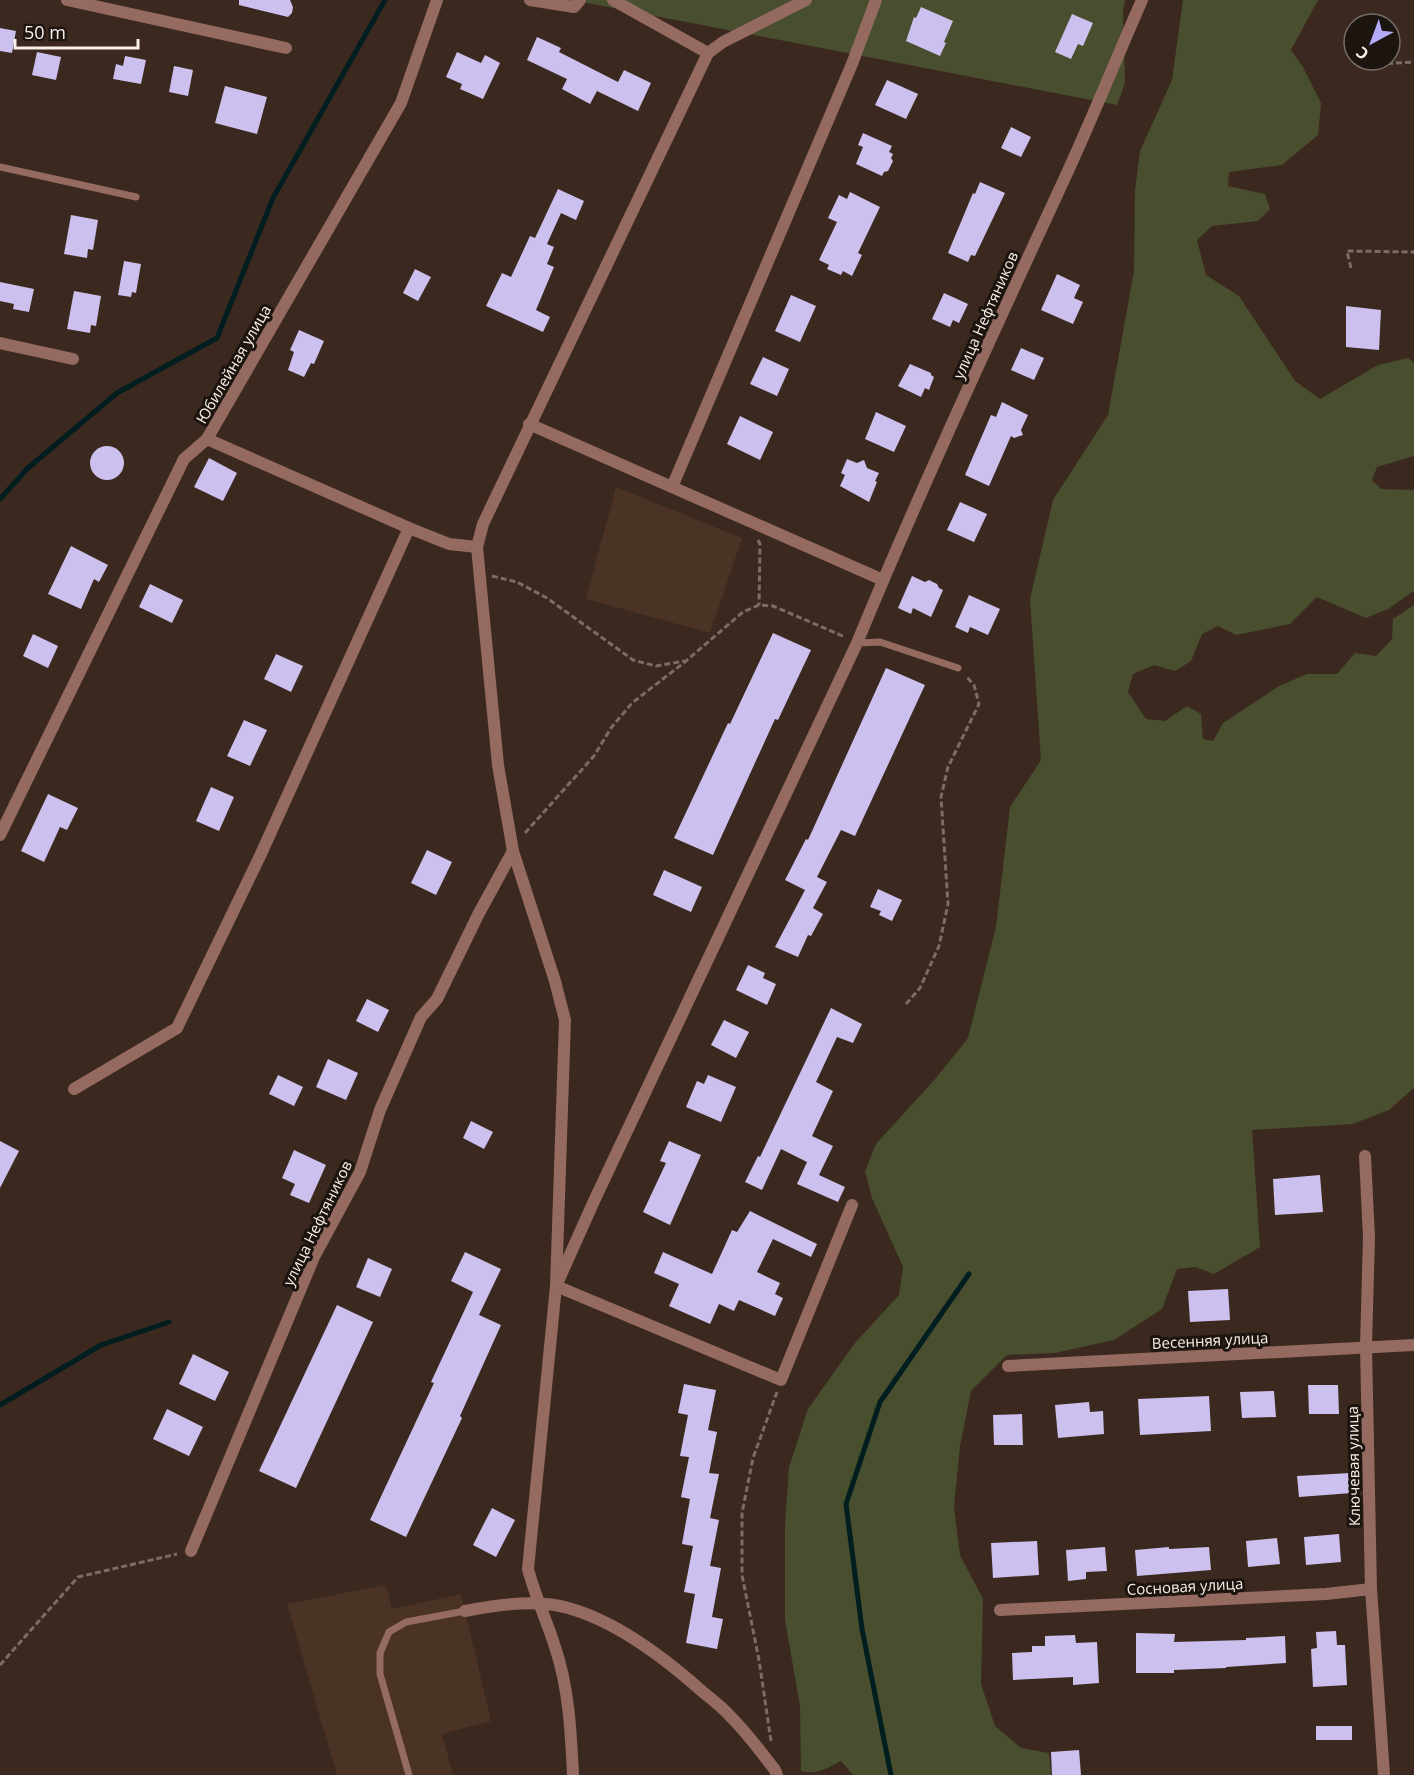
<svg xmlns="http://www.w3.org/2000/svg" width="1414" height="1775" font-family="'Open Sans',sans-serif">
  <style>
    .built { fill: #4a3225 }
    .green { fill: #494e2e }
    .lines { fill: none; stroke-linecap: round; stroke-linejoin: round }
    .stream { stroke: #001d1f; stroke-width: 5 }
    .building { fill: #ccc0ee }
    .path { stroke: #7c6c63; stroke-width: 3; stroke-dasharray: 6 3; stroke-linecap: butt }
    .service { stroke: #946a61; stroke-width: 7 }
    .minor { stroke: #946a61; stroke-width: 12 }
    .labels { text-anchor: middle; dominant-baseline: central; stroke-width: 6; stroke-linejoin: round; paint-order: stroke }
    .street-label { font-size: 15px; fill: #fbefe9; stroke: #1c140f }
  </style>
  <rect width="100%" height="100%" fill="#3b291f"/>
  <g class="built">
    <path d="M616,487L742,538L710,633L586,599Z"/>
    <path d="M386,1585L392,1609L461,1594L491,1721L442,1734L453,1775H337L287,1604Z"/>
  </g>
  <g class="green">
    <path d="M572,0H1125L1123,12L1125,83L1117,105Z"/>
    <path d="M1183,0H1318L1291,50L1303,67L1321,103L1318,135L1282,165L1229,172L1228,186L1265,194L1270,209L1258,221L1212,226L1197,240L1206,275L1239,296L1295,381L1320,399L1378,365L1408,358L1414,363V456L1377,467L1372,480L1381,489L1414,490V591L1388,609L1366,618L1317,597L1290,624L1236,635L1218,626L1202,634L1191,661L1175,671L1154,665L1133,674L1128,692L1146,719L1165,721L1187,706L1201,714L1203,739L1213,741L1223,723L1279,686L1307,674H1337L1355,653L1376,656L1392,639L1393,619L1414,605V1088L1389,1110L1353,1124L1252,1130L1260,1247L1214,1274L1195,1267L1177,1269L1162,1309L1114,1340L1055,1353L1007,1355L971,1391L960,1446L954,1507L960,1555L983,1599L981,1684L995,1726L1021,1748L1049,1753L1051,1775H853L841,1761C828,1768 816,1775 801,1771L800,1706L785,1620V1525L789,1467L808,1409L855,1343L899,1295L903,1267L872,1198L865,1171L876,1144L936,1078L968,1038L996,927L1010,807L1041,760L1030,599L1053,500L1108,415L1134,271L1135,190L1140,151L1172,80Z"/>
  </g>
  <g class="lines">
    <g class="stream">
      <path d="M0,499L28,468L117,393L217,338L273,198L385,0"/>
      <path d="M0,1405L101,1345L169,1322"/>
      <path d="M891,1775L862,1629L846,1504L880,1402L969,1274"/>
    </g>
  </g>
  <g class="building">
    <path d="M239,0H290L293,7L292,13L288,17L239,5Z"/>
    <path d="M921,7L953,21L944,42L946,43L940,56L906,41L914,17L916,18Z"/>
    <path d="M1072,14L1093,23L1083,46L1078,44L1071,59L1055,52Z"/>
    <path d="M0,28L16,31L12,53L0,51Z"/>
    <path d="M537,37L561,48L559,52L618,82L624,70L651,83L638,111L597,91L590,104L562,89L567,79L527,60Z"/>
    <path d="M37,52L61,57L56,80L32,75Z"/>
    <path d="M457,52L481,63L485,55L500,63L483,99L460,89L462,84L446,77Z"/>
    <path d="M125,56L146,60L141,84L113,79L116,64L123,66Z"/>
    <path d="M174,66L193,70L188,96L169,92Z"/>
    <path d="M887,80L918,94L906,119L875,105Z"/>
    <path d="M225,86L267,97L257,134L215,123Z"/>
    <path d="M1011,127L1031,137L1021,157L1001,148Z"/>
    <path d="M863,133L892,146L889,152L893,154L891,158L893,161L888,171L884,172L882,176L856,164L863,147L858,145Z"/>
    <path d="M980,182L1005,193L975,256L971,255L968,262L948,253L973,193L975,194Z"/>
    <path d="M558,189L584,201L576,220L561,213L547,244L554,247L547,264L554,267L536,310L550,317L543,332L486,306L502,273L511,277L530,236L535,238Z"/>
    <path d="M850,192L880,207L858,253L862,255L852,276L843,271L841,275L827,269L829,265L819,260L837,222L828,218L839,195L847,199Z"/>
    <path d="M71,215L98,220L93,250L88,249L87,258L64,254Z"/>
    <path d="M124,261L141,264L136,293L132,292L131,297L118,295Z"/>
    <path d="M415,269L431,277L418,301L403,293Z"/>
    <path d="M1057,274L1080,285L1074,298L1083,302L1073,324L1041,310Z"/>
    <path d="M0,282L34,289L29,312L13,309L14,304L0,301Z"/>
    <path d="M74,291L101,296L96,326L91,325L90,333L67,329Z"/>
    <path d="M944,293L968,304L959,323L953,320L950,327L932,319Z"/>
    <path d="M791,295L816,306L800,342L775,331Z"/>
    <path d="M1346,306L1381,310L1379,350L1346,347Z"/>
    <path d="M299,330L324,341L314,364L311,363L304,377L288,370L294,352L290,350Z"/>
    <path d="M1021,348L1044,358L1034,380L1011,370Z"/>
    <path d="M763,357L789,369L777,396L750,384Z"/>
    <path d="M910,364L931,373V375L934,377L929,390L925,388L921,397L898,386Z"/>
    <path d="M1002,402L1028,415L1021,430L1023,435L1014,438L1011,436L989,486L965,475L991,415L996,417Z"/>
    <path d="M876,412L906,426L894,452L865,439Z"/>
    <path d="M740,416L773,432L760,460L727,444Z"/>
    <circle cx="107" cy="463" r="17"/>
    <path d="M209,458L237,473L223,501L194,487Z"/>
    <path d="M847,459L857,463L864,460L867,468L879,473L875,481L877,482L869,502L840,486L845,475L841,473Z"/>
    <path d="M960,502L987,514L974,542L947,530Z"/>
    <path d="M71,546L108,565L99,582L94,579L81,609L48,594Z"/>
    <path d="M912,576L925,582L929,580L937,584L939,588L943,590L931,617L913,608L911,614L898,608Z"/>
    <path d="M150,584L183,600L172,623L139,607Z"/>
    <path d="M969,595L1000,609L988,635L970,627L968,633L955,627Z"/>
    <path d="M773,633L811,650L778,720L775,719L713,855L674,838L728,723L730,724Z"/>
    <path d="M33,634L58,646L48,668L23,656Z"/>
    <path d="M276,654L303,666L291,692L264,679Z"/>
    <path d="M886,668L925,685L855,836L841,830L817,877L827,882L813,908L823,914L811,936L808,935L798,957L775,947L805,890L785,880L806,839L808,840Z"/>
    <path d="M244,720L267,730L250,766L227,756Z"/>
    <path d="M211,787L234,797L219,831L196,821Z"/>
    <path d="M48,794L78,808L67,830L60,827L44,862L21,851Z"/>
    <path d="M427,850L452,862L436,895L411,883Z"/>
    <path d="M664,870L702,887L691,912L653,895Z"/>
    <path d="M878,889L902,900L892,921L879,915L881,911L870,907Z"/>
    <path d="M748,965L765,973L763,978L776,984L767,1005L736,990Z"/>
    <path d="M367,999L389,1010L378,1032L356,1021Z"/>
    <path d="M831,1008L862,1024L853,1043L837,1037L816,1082L833,1091L812,1136L833,1146L819,1175L845,1187L838,1202L797,1184L807,1162L781,1149L762,1190L745,1182L758,1156L760,1157Z"/>
    <path d="M724,1020L749,1032L736,1058L711,1045Z"/>
    <path d="M328,1059L358,1073L346,1100L316,1087Z"/>
    <path d="M278,1075L303,1087L294,1106L269,1094Z"/>
    <path d="M708,1075L736,1087L721,1122L686,1107L697,1081L704,1084Z"/>
    <path d="M471,1121L493,1132L484,1149L463,1138Z"/>
    <path d="M0,1141L19,1151L0,1188Z"/>
    <path d="M669,1141L701,1155L670,1225L643,1212L666,1163L660,1161Z"/>
    <path d="M294,1150L326,1165L309,1203L290,1195L295,1184L282,1178Z"/>
    <path d="M1320,1175L1323,1212L1275,1215L1273,1179Z"/>
    <path d="M750,1211L817,1244L811,1257L773,1239L757,1272L780,1283L775,1294L783,1298L775,1316L739,1300L734,1311L719,1304L710,1324L669,1306L679,1284L654,1273L663,1252L712,1274L732,1230L737,1232Z"/>
    <path d="M465,1252L501,1269L479,1315L501,1325L460,1416L462,1418L406,1537L370,1520L434,1383L431,1382L473,1292L451,1281Z"/>
    <path d="M368,1258L392,1269L380,1297L356,1287Z"/>
    <path d="M1228,1289L1230,1320L1190,1322L1188,1291Z"/>
    <path d="M337,1305L373,1322L296,1488L259,1471Z"/>
    <path d="M193,1354L229,1372L215,1401L179,1384Z"/>
    <path d="M684,1384L716,1390L708,1430L717,1432L709,1473L719,1474L710,1518L719,1520L710,1566L721,1568L712,1617L723,1619L717,1649L686,1643L695,1594L684,1592L693,1546L682,1544L690,1499L681,1497L689,1457L680,1456L688,1415L678,1413Z"/>
    <path d="M1308,1385H1338L1339,1414H1309Z"/>
    <path d="M1274,1391L1276,1417L1242,1418L1240,1392Z"/>
    <path d="M1209,1396L1211,1431L1140,1435L1138,1399Z"/>
    <path d="M1089,1402L1090,1412L1103,1411L1104,1434L1058,1438L1055,1405Z"/>
    <path d="M167,1409L203,1427L189,1456L153,1439Z"/>
    <path d="M1022,1414L1023,1445H994L993,1415Z"/>
    <path d="M1350,1473L1352,1493L1299,1497L1297,1476Z"/>
    <path d="M492,1508L515,1520L496,1557L473,1545Z"/>
    <path d="M1339,1534L1341,1562L1306,1565L1304,1537Z"/>
    <path d="M1277,1538L1280,1564L1248,1567L1246,1541Z"/>
    <path d="M1037,1541L1039,1575L993,1578L991,1543Z"/>
    <path d="M1105,1547L1107,1571L1086,1572V1579L1068,1581L1066,1550Z"/>
    <path d="M1169,1547V1549L1209,1547L1211,1570L1137,1576L1135,1550Z"/>
    <path d="M1336,1631L1337,1645H1345L1347,1685L1313,1687L1311,1649L1317,1648L1316,1632Z"/>
    <path d="M1136,1633L1175,1634L1174,1642L1246,1640V1638L1285,1636L1286,1663L1226,1667V1668L1174,1670V1673H1136Z"/>
    <path d="M1075,1635L1076,1643L1097,1642L1099,1683L1073,1685V1677L1013,1680L1012,1653L1032,1652V1646H1045V1636Z"/>
    <rect x="1316" y="1726" width="36" height="14"/>
    <path d="M1079,1750L1081,1775H1052L1051,1752Z"/>
  </g>
  <g class="lines">
    <g class="path">
      <path d="M1378,64L1414,62"/>
      <path d="M1351,268L1347,251L1414,252"/>
      <path d="M758,540L760,544L759,605"/>
      <path d="M492,576L517,582L547,598L633,660L656,666L684,661"/>
      <path d="M525,833L594,756L611,728L632,703L686,661L743,612L759,605L773,606L845,637"/>
      <path d="M906,1004L920,988L939,946L948,904L941,797L948,767L979,704L974,685L966,676"/>
      <path d="M0,1665L78,1577L177,1554"/>
      <path d="M771,1741L759,1660L742,1575V1513L753,1458L777,1392"/>
    </g>
    <g class="service">
      <path d="M0,167L136,197"/>
      <path d="M857,643L880,642L958,668"/>
      <path d="M409,1775L380,1674V1653L389,1632L406,1622L465,1611"/>
    </g>
    <g class="minor">
      <path d="M67,0L286,48"/>
      <path d="M530,0L574,7L580,0"/>
      <path d="M613,0L708,53L723,42L806,0"/>
      <path d="M0,343L73,359"/>
      <path d="M529,424L883,580"/>
      <path d="M207,439L409,528L449,544L477,547L483,524L708,53"/>
      <path d="M672,487L852,64L876,0"/>
      <path d="M477,547L498,765L513,851L555,981L565,1020L556,1286L528,1569C535,1596 547,1621 555,1647C569,1688 571,1733 573,1775"/>
      <path d="M0,835L184,459L207,439L401,103L437,0"/>
      <path d="M74,1089L177,1028L260,856L409,528"/>
      <path d="M1365,1156L1369,1237L1366,1346L1371,1589L1384,1775"/>
      <path d="M852,1205L781,1380L556,1286L594,1201L857,643C923,483 996,327 1068,171C1094,114 1117,57 1142,0"/>
      <path d="M1008,1366L1414,1345"/>
      <path d="M191,1551L314,1257L360,1172L380,1110L421,1017L437,999L479,913L513,851"/>
      <path d="M1000,1610L1326,1594L1371,1589"/>
      <path d="M465,1611C496,1605 529,1600 560,1606C611,1617 666,1659 704,1693C713,1700 723,1708 731,1717C747,1733 761,1752 775,1770L777,1775"/>
    </g>
  </g>
  <g class="labels">
    <g class="street-label">
      <text transform="translate(985 315) rotate(-66)">улица Нефтяников</text>
      <text transform="translate(233 364) rotate(-60)">Юбилейная улица</text>
      <text transform="translate(317 1223) rotate(-64)">улица Нефтяников</text>
      <text transform="translate(1210 1340) rotate(-3)">Весенняя улица</text>
      <text transform="translate(1353 1466) rotate(-91)">Ключевая улица</text>
      <text transform="translate(1185 1586) rotate(-3)">Сосновая улица</text>
    </g>
  </g>
  <g transform="translate(1372 42) rotate(221)"><circle r="28" fill="#1c140f" stroke="#756c66" stroke-width="1.5"/>
  <path d="M0-4.5L10 22L0 15L-10 22Z" fill="#b4acf9"/>
  <text y="-9" font-size="16" font-weight="bold" text-anchor="middle" fill="#fbefe9">С</text>
  </g>
  <path d="M15 39v9h123v-9" fill="none" stroke="#fbefe9" stroke-width="3"/>
  <text x="24" y="39" font-size="18" fill="#fbefe9" stroke="#1c140f" stroke-width="4.5" paint-order="stroke">50 m</text>
</svg>
